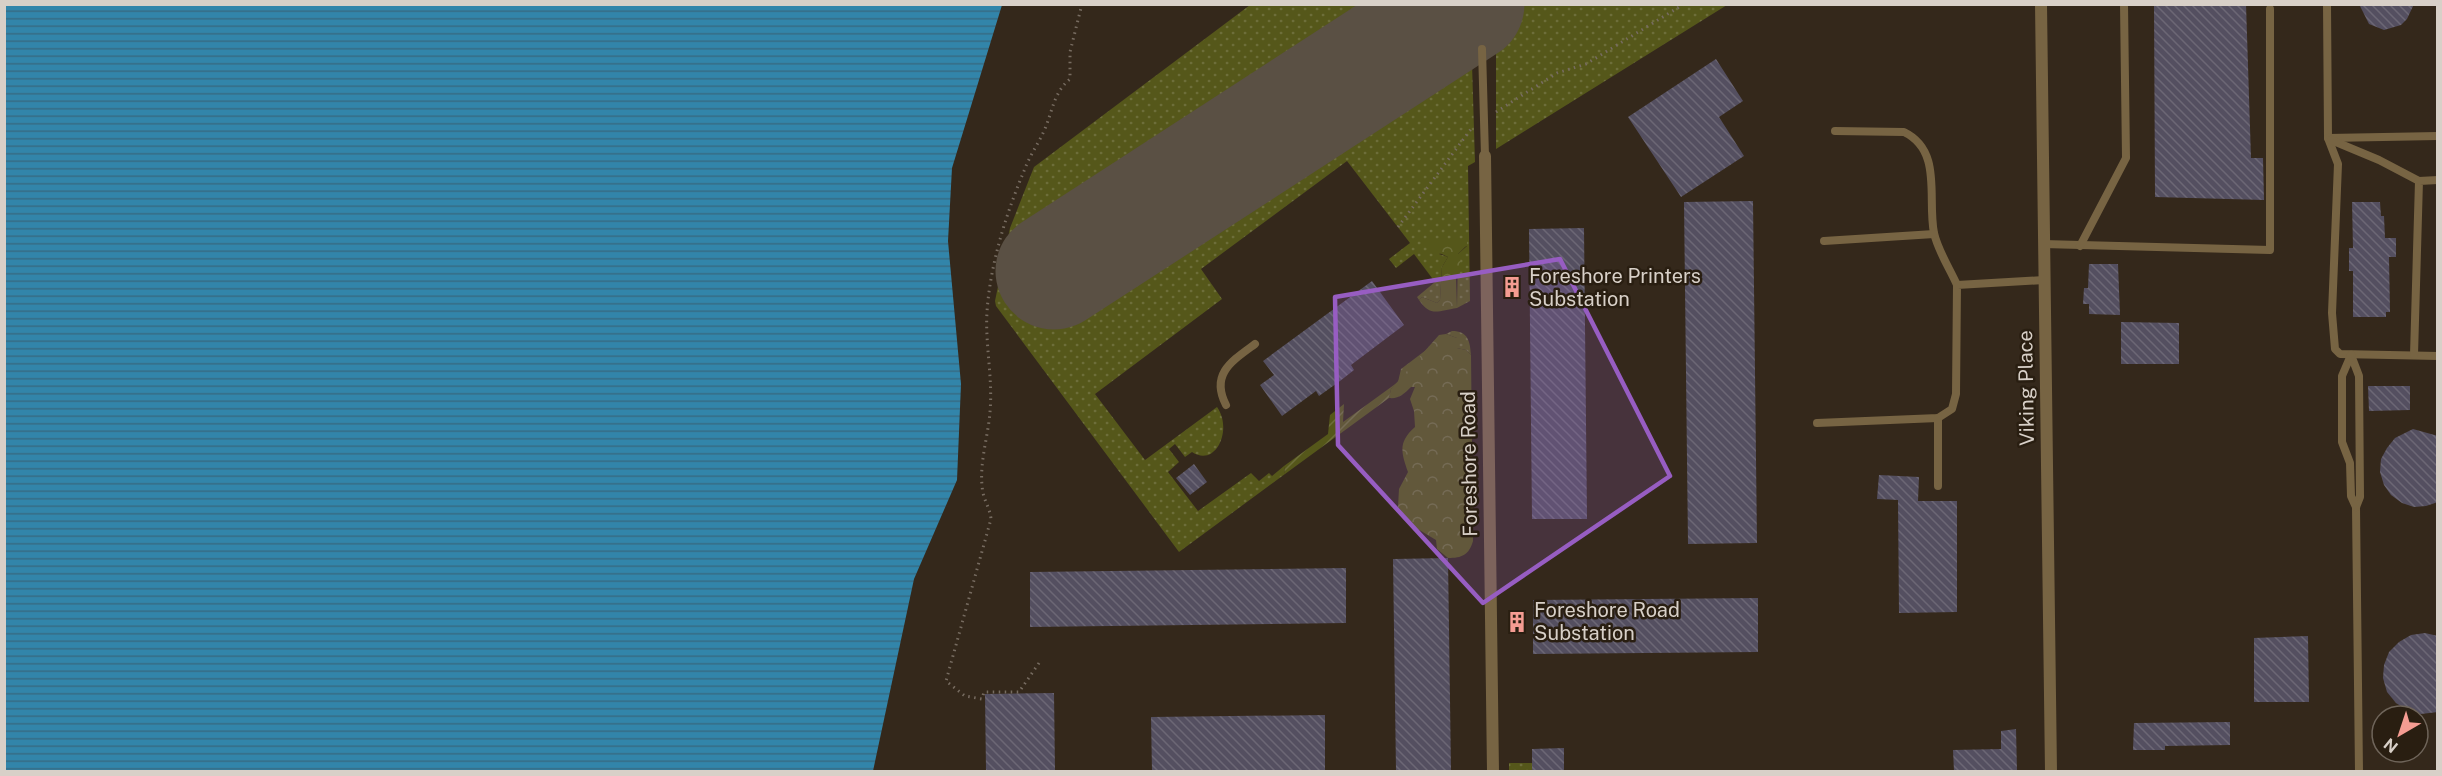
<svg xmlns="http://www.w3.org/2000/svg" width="2442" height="776" font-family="'Public Sans',sans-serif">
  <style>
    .grass { fill: url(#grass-dots) }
    .forest { fill: url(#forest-crowns) }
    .garden { fill: url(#garden-furrows) }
    .water { fill: url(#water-rules) }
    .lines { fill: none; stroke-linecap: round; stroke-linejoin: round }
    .runway { stroke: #5a5044; stroke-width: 117 }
    .building { fill: url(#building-back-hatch) }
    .path { stroke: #776c61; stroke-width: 3; stroke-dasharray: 1.5 4.5; stroke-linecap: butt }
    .service { stroke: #776443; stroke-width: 8 }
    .minor { stroke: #776443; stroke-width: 12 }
    .marked { fill: #975dc2; fill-opacity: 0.2; stroke: #975dc2; stroke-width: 4.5; stroke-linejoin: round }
    .labels { text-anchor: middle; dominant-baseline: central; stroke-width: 5; stroke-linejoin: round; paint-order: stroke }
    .poi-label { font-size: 20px; fill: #d8d0c8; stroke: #291e11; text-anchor: start }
    .street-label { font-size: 20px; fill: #d8d0c8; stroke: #291e11 }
  </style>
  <defs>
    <pattern id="grass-dots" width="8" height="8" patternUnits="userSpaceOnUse" patternTransform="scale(1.5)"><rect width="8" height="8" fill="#55571a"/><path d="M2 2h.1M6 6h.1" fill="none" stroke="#6d6e3a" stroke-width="1.8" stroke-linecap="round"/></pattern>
    <pattern id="forest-crowns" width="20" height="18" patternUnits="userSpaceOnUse" patternTransform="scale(1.5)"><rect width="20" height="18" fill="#55571a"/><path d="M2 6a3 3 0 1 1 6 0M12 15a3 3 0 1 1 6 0" fill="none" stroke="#6d6e3a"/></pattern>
    <pattern id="garden-furrows" width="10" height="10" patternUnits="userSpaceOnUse" patternTransform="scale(1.5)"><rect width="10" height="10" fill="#55571a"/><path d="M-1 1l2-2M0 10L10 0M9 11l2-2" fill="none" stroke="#6d6e3a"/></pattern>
    <pattern id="water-rules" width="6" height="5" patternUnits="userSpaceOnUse" patternTransform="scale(1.5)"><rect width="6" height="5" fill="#3285aa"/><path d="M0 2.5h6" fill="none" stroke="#376c84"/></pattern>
    <pattern id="building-back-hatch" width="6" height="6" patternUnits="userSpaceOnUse" patternTransform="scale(1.5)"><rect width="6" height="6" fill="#544f60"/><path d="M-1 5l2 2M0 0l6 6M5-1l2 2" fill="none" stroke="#6c6775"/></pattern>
  </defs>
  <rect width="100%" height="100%" fill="#34281b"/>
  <g class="grass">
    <path d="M1250,5H1727L1496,149V49L1472,64L1475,162L1468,166L1470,301L1457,308L1458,254L1467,246L1439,254L1448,257L1442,267L1440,300L1437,303L1422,297L1419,300L1417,297L1435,282L1414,254L1396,268L1389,259L1410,243L1347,161L1201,269L1222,299L1095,394L1145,460L1217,407C1233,429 1216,468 1192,452L1185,457L1175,444L1169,449L1179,462L1168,472L1198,511L1251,473L1259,481L1269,473L1272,476L1284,466L1285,474L1179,552L996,306L995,301L1010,228L1034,167Z"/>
    <path d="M1452,331C1468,331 1470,341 1471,355L1466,350L1457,348V338L1446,334Z"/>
    <path d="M1430,347L1398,382L1401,369Z"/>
    <rect x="1509" y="763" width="23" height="8"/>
  </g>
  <g class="forest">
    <path d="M1427,240H1467V245L1458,254C1462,263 1463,270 1456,278L1457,308C1438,311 1430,317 1419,300L1422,297L1437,303L1440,300L1442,267L1448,257L1431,249Z"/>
    <path d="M1446,334L1457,338V348L1466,350L1471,355L1473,541C1469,555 1462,558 1448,558L1437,549L1436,540L1416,528L1398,507L1399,489L1408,472C1401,452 1398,442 1415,427L1414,411L1410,399L1415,387H1411C1404,394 1399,399 1389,398L1391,389L1439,335Z"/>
  </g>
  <path class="garden" d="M1398,382L1391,389L1389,398L1285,474L1284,466L1328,434L1330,415L1344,404L1343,422Z"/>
  <path class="water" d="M5,4L1002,5L952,168L948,241L961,384L957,480L914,579L873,771H5Z"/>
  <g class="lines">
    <path class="runway" d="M1054,271L1466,4"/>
  </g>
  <g class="building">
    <path d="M2154,4H2246L2251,158H2263L2264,200L2155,197Z"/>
    <path d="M2359,4H2414L2407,19L2401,25L2384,30L2369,24Z"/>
    <path d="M1716,59L1743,101L1719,117L1744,156L1681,197L1628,117Z"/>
    <path d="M1753,201L1757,543L1688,544L1684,202Z"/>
    <path d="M2352,202H2380L2381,216H2384L2385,238H2396V257H2389L2390,312H2386V317H2353V271H2349V248H2353Z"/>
    <path d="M1584,228L1587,519H1532L1529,229Z"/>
    <path d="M2089,264H2118L2120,315L2089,314V304H2083L2084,288H2088Z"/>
    <path d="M1372,281L1404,325L1351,365L1354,370L1340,381L1319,396L1316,391L1282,416L1260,385L1274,375L1263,361Z"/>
    <path d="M2121,322L2179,323V364H2121Z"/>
    <path d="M2368,386H2410V410L2369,411Z"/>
    <path d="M2413,429L2438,436V502L2426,506L2414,507L2402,503L2391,495L2384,485L2380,472L2381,459L2387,448L2395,438Z"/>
    <path d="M1194,464L1207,482L1190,495L1176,478Z"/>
    <path d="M1879,475L1919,477L1918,501H1957V612L1899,613L1898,500L1877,499Z"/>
    <path d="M1448,558L1451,771H1396L1393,559Z"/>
    <path d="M1346,568V623L1030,627V572Z"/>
    <path d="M1758,598V652L1533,654V600Z"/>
    <path d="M2425,633L2438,636V712L2421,714L2407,710L2396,703L2387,692L2383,678L2384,665L2389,652L2399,642L2411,635Z"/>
    <path d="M2308,636L2309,702H2254V638Z"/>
    <path d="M1054,693L1055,771H986L985,694Z"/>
    <path d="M1325,715V771H1152L1151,717Z"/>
    <path d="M2230,722V745L2165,746V750H2133L2134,723Z"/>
    <path d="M2016,729L2017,771H1954L1953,750L2001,749V731Z"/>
    <path d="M1564,748V771H1532V749Z"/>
  </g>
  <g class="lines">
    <g class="path">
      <path d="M1496,112L1557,73L1586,64L1684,4"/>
      <path d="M1398,227L1471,129"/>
      <path d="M1039,663L1019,692H984L982,699L965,696L946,681L991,519C990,509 985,502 983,493C978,466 988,438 990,412C993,378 985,345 987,312C990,265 1006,214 1024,171C1029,157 1038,144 1044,131C1053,111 1053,93 1070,79V52L1082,4"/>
    </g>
    <g class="service">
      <path d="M2327,4L2328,138L2338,164L2332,313L2335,349L2340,354L2438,356"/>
      <path d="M1482,49L1485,156"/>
      <path d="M1835,131L1904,132C1943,151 1927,198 1934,233C1938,251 1950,269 1957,285"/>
      <path d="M2328,138L2438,136"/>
      <path d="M2331,140L2379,160L2419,181"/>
      <path d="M1824,241L1934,234"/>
      <path d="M2043,244L2270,250V9"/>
      <path d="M2080,246L2126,158L2124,4"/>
      <path d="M2351,355L2359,376L2360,497L2356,507L2359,772"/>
      <path d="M2351,355L2342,376V442L2350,463L2351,496L2356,507"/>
      <path d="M2414,355L2419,181L2438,180"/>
      <path d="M1226,405C1210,374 1232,361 1255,344"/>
      <path d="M1817,423L1938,418L1952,409L1956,394L1957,285L2044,280"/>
      <path d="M1938,486V418"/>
    </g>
    <g class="minor">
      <path d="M2041,4L2051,772"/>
      <path d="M1485,156L1493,772"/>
    </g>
  </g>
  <path class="marked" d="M1560,259L1670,476L1483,603L1338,445L1335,297Z"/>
  <defs>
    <symbol id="building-bare" viewBox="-9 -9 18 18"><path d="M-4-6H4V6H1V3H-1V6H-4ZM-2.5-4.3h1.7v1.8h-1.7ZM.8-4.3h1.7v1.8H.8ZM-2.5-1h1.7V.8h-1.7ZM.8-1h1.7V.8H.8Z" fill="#f59c92" stroke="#291e11" stroke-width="2.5" paint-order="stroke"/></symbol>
  </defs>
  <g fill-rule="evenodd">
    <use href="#building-bare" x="1497" y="272" width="30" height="30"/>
    <use href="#building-bare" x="1502" y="607" width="30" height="30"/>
  </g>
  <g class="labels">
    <g class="poi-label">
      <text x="1529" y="276">Foreshore Printers<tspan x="1529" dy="23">Substation</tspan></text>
      <text x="1534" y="610">Foreshore Road<tspan x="1534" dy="23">Substation</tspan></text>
    </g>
    <g class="street-label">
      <text transform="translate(2026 388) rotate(-91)">Viking Place</text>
      <text transform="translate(1469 464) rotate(-91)">Foreshore Road</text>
    </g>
  </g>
  <rect width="2442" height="776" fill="none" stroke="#d8d0c8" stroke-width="12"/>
  <g transform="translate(2400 734) rotate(219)"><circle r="28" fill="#291e11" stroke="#6f655a" stroke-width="1.5"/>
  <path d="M0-4.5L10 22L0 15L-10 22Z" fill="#f59c92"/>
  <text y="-9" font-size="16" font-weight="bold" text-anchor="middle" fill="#d8d0c8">N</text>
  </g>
</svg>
